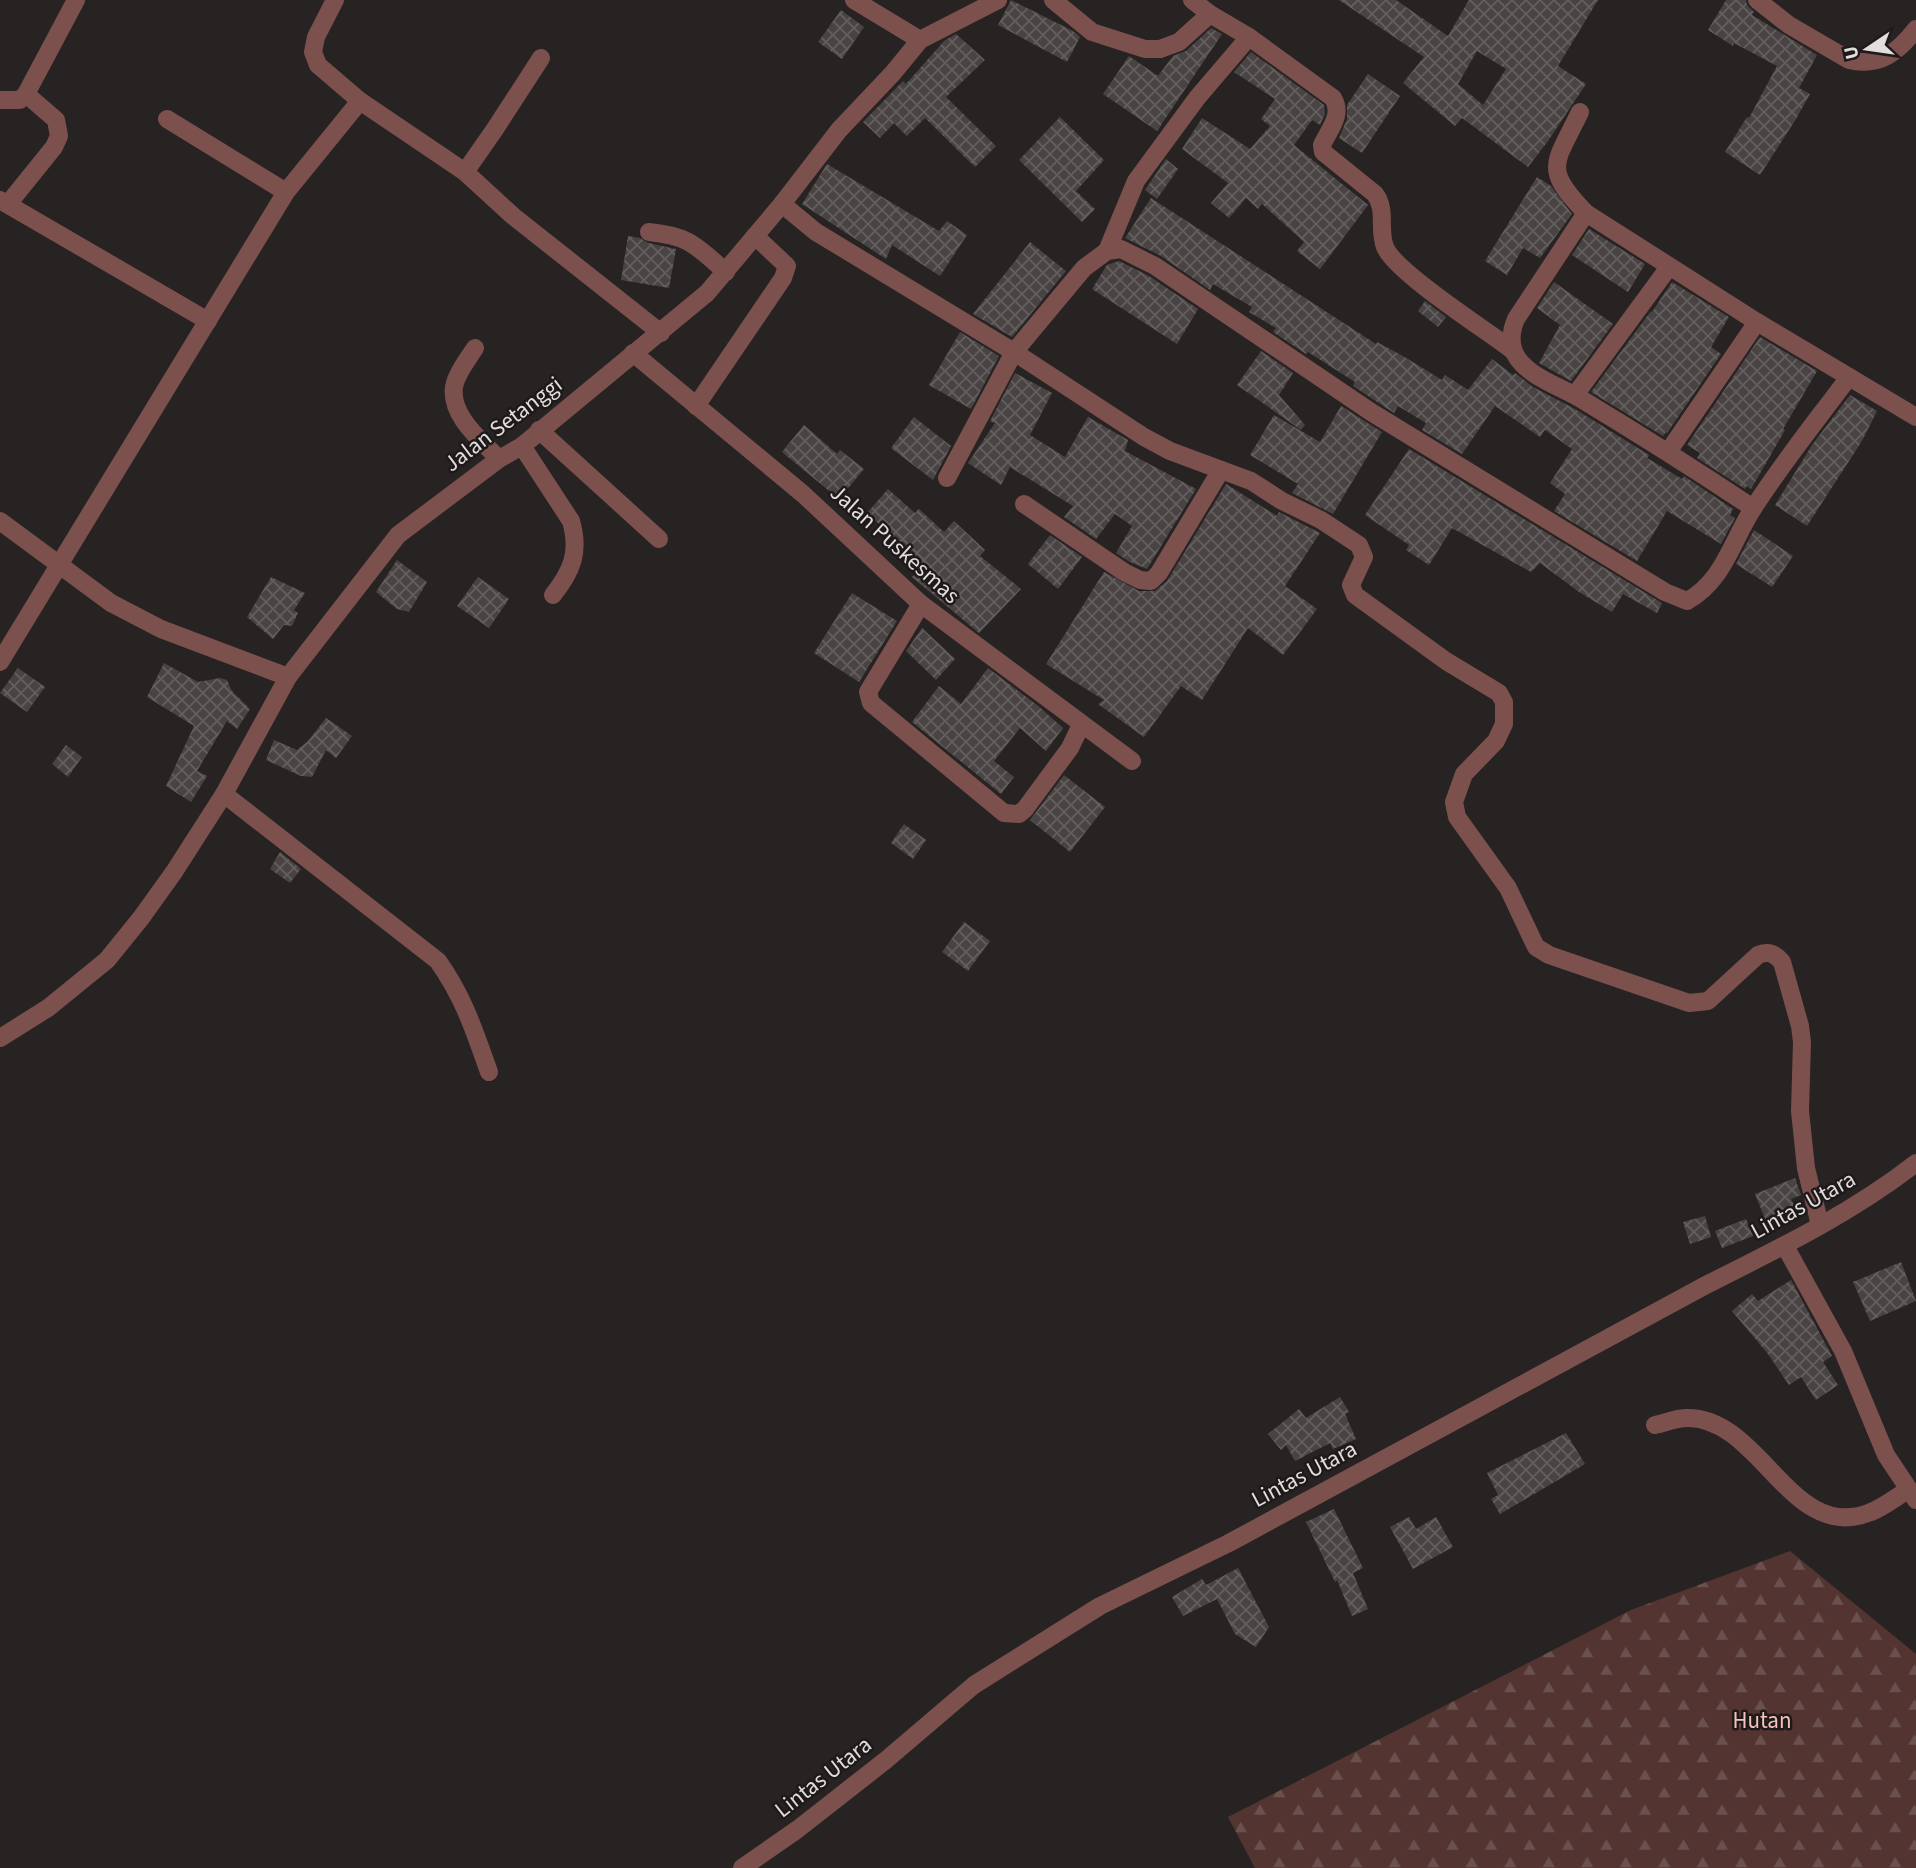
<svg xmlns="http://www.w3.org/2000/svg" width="1916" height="1868" font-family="'Source Sans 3',sans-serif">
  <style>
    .forest { fill: url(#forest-firs) }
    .building { fill: url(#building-cross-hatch); fill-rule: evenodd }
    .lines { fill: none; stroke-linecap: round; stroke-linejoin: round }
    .minor { stroke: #7c514d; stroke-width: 18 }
    .labels { text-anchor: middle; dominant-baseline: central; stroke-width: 5; stroke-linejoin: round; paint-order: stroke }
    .street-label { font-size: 23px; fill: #e1dedd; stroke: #1f1a1a }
    .park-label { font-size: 23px; fill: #f5c1bb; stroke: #1f1a1a }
  </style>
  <defs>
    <pattern id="forest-firs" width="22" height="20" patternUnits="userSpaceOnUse" patternTransform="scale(1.75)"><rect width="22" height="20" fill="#533430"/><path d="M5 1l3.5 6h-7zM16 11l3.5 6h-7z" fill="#6b514e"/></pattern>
    <pattern id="building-cross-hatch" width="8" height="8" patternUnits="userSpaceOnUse" patternTransform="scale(1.75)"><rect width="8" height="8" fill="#494443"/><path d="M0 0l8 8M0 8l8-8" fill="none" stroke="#635f5e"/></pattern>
  </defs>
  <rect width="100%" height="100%" fill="#282323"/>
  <path class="forest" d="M1790,1551L1916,1654V1868H1255L1228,1817L1631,1610Z"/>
  <g class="building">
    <path d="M1011,0L1073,31L1080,37L1067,62L998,25Z"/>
    <path d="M1339,0H1396L1448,36L1469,0H1598L1558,66L1586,84L1548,141L1528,167L1462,118L1455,126L1403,83L1424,57ZM1477,51L1506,69L1483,105L1458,84Z"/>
    <path d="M1726,0H1746L1747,5L1754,12L1752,15L1817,55L1799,88L1810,94L1796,119L1760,175L1725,152L1747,117L1749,118L1777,66L1734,43L1733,46L1708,30Z"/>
    <path d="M841,10L864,27L842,59L818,42Z"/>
    <path d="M1211,28L1222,34L1157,131L1103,94L1129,56L1158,76L1173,56L1186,51Z"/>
    <path d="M956,34L985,60L946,97L996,146L975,167L925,118L907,136L894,123L880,138L863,122L903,81L906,84L944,41Z"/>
    <path d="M1251,52L1324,105L1325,114L1320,125L1312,120L1294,145L1368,205L1320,269L1297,251L1304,242L1262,204L1258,209L1246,198L1229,218L1211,203L1228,183L1182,149L1202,118L1250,149L1270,126L1261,119L1275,99L1234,72Z"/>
    <path d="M1368,74L1400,96L1362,153L1339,138L1347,119V105Z"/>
    <path d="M1060,117L1104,160L1076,191L1095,209L1082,222L1019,160Z"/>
    <path d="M1166,159L1178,169L1157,199L1145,190Z"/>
    <path d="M827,164L939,231L947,221L967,235L940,276L892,245L886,259L802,204Z"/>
    <path d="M1537,177L1551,186L1572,214L1540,258L1523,248L1507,275L1485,261Z"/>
    <path d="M1151,198L1376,344L1377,342L1403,356L1442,380L1445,375L1468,390L1492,359L1513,375L1515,373L1533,387L1575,409L1649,455L1647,458L1682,479L1684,476L1733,509L1730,515L1735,518L1721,544L1667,511L1637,561L1554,511L1565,494L1550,483L1572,449L1545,430L1540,437L1495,406L1462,454L1422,430L1426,423L1398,406L1394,413L1353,386L1355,382L1308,352L1306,354L1273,332L1276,328L1249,312L1252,307L1213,284L1210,290L1161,256L1125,238Z"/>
    <path d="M1589,229L1645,264L1628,292L1572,255Z"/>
    <path d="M628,236L640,238L648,243L676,249L669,288L621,280Z"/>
    <path d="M1030,242L1066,271L1012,337L973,314Z"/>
    <path d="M1119,261L1149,276L1198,309L1177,344L1092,289L1107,265Z"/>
    <path d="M1554,282L1613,324L1571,381L1539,363L1560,325L1537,308Z"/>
    <path d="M1672,282L1729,317L1711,347L1721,354L1667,433L1666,432L1663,436L1591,392L1651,311L1652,312Z"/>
    <path d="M1425,301L1446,317L1438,327L1418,311Z"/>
    <path d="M960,332L999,356L971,409L929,385Z"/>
    <path d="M1760,337L1817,371L1783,429L1785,430L1751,489L1747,486L1745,489L1697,458L1700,453L1687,445Z"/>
    <path d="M1261,351L1293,373L1279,395L1305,425L1301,430L1237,385Z"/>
    <path d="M1015,373L1052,393L1030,435L1065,457L1088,417L1128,440L1125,451L1196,489L1147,569L1130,562L1116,553L1132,526L1115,514L1096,539L1064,517L1073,506L1010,467L1001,485L968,463L995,423L990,421Z"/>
    <path d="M1850,395L1877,411L1862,441L1807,526L1775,505L1812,445Z"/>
    <path d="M1341,406L1382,432L1333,514L1292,493L1298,484L1250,455L1274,415L1320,442Z"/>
    <path d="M914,417L951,446L933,480L891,448Z"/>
    <path d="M804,425L837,454L840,450L864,469L839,499L782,452Z"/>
    <path d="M1409,449L1662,603L1657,613L1623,594L1612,612L1579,592L1540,563L1531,572L1452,528L1429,565L1406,550L1409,545L1365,515Z"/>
    <path d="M1226,484L1277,516L1279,512L1320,533L1285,586L1317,609L1283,655L1248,628L1202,700L1181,686L1144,737L1098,704L1104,700L1046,664L1104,572L1139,591H1155L1167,581Z"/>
    <path d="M888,489L915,513L919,509L944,532L954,521L985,550L980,556L1021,589L979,633L912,577L923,564L867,513Z"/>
    <path d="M1754,530L1793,556L1772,587L1736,564Z"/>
    <path d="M1050,535L1082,557L1058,589L1028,564Z"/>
    <path d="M397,560L427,582L409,612L397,609L376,592Z"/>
    <path d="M271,577L305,593L294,610L298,613L292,626L284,625L273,639L247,617Z"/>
    <path d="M478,577L509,599L489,628L457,606Z"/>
    <path d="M852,593L897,621L859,682L814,653Z"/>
    <path d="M922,628L955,659L936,680L906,651Z"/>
    <path d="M164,663L198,682L220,678L227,680L232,691L250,709L237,729L227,721L197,771L207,776L191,802L166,786L194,726L147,697Z"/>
    <path d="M18,668L45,687L27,712L0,693Z"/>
    <path d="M988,668L1037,705L1063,728L1046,751L1020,728L994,761L1014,777L1001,794L912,722L939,686L961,704Z"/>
    <path d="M326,718L352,736L336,758L326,750L312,777L301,776L266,760L274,740L297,750L308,741Z"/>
    <path d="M66,745L82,757L68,777L52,764Z"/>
    <path d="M1064,775L1105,807L1070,852L1030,820Z"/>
    <path d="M904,824L926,840L913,859L891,843Z"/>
    <path d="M280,852L301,869L290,883L270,869Z"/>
    <path d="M964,922L990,941L968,971L942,952Z"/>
    <path d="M1795,1178L1801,1195L1791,1199L1796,1209L1766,1221L1755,1194Z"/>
    <path d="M1705,1216L1711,1237L1690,1244L1683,1222Z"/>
    <path d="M1746,1219L1753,1236L1722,1248L1715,1231Z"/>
    <path d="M1901,1262L1916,1301L1870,1321L1853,1282Z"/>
    <path d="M1791,1280L1832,1356L1823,1362L1838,1385L1816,1400L1801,1377L1789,1385L1768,1354L1732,1311L1752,1294L1758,1301Z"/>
    <path d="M1340,1397L1349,1412L1345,1414L1356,1439L1333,1449L1330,1443L1295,1461L1286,1445L1281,1450L1268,1434L1299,1409L1306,1418Z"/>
    <path d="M1566,1433L1585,1464L1500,1514L1491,1499L1498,1495L1487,1473Z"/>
    <path d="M1334,1509L1363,1568L1353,1573L1368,1609L1352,1616L1337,1580L1335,1582L1306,1522Z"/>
    <path d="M1409,1517L1416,1529L1436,1517L1453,1547L1413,1569L1390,1527Z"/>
    <path d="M1238,1568L1269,1627L1256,1647L1235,1634L1217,1599L1183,1616L1172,1597L1202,1579L1206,1585Z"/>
  </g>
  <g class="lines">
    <g class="minor">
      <path d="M335,0L316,37L313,52L318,65L360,101L465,172L513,216L661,333"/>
      <path d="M854,0L920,40"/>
      <path d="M1053,0L1092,32L1145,49H1160L1179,42L1210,14"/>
      <path d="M1192,0L1210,14L1249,37L1333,98C1343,115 1330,128 1322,145L1323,152L1375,194C1387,210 1378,229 1385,247C1395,272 1486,330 1512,350"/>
      <path d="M1757,0L1789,25L1849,60C1880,67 1898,52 1916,29"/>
      <path d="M0,100H20L26,94L76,0"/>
      <path d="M1580,112C1555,164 1542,168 1586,213L1757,322L1916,417"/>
      <path d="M167,119L286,192"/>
      <path d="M465,172L495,129L541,58"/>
      <path d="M0,200L208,321"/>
      <path d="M8,204L54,147L59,136L56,120L26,94"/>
      <path d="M782,204L816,232L1014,352L1144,437L1170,451L1251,481L1282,501L1321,520L1359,545L1364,557L1351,585L1355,595L1446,661L1499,693L1504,702V724L1496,741L1464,774L1454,802L1457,817L1508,888L1536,947L1549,955L1689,1003L1708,1001L1758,955C1769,951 1774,953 1782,962L1800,1026L1802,1042L1800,1111L1806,1168L1820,1225"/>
      <path d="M1586,213L1516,319C1510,333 1509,346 1518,359C1532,378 1561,387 1581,399C1639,434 1696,470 1753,508"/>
      <path d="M649,232C690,236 696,246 726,272"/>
      <path d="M1107,251L1136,181L1197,98L1249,37"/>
      <path d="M475,348C468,359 456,374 454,387C450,416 481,440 499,459"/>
      <path d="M633,353L803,494L921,604L1132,761"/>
      <path d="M1575,395L1669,267"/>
      <path d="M696,406L783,278L787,266L755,236"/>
      <path d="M539,430L659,539"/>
      <path d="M522,446L571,521C580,552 572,571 553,595"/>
      <path d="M1668,452L1757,322"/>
      <path d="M947,478L1014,352L1084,268L1107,251L1121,249L1155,266L1371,412L1665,592L1687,601C1724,581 1732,540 1754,507C1783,462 1817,420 1849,377"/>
      <path d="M1024,504L1124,572L1140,580L1151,581L1159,573L1221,470"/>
      <path d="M0,521L111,603L161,629L288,677"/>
      <path d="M921,604L868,692L871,703L1004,813L1019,814L1025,809L1070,748L1081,725"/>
      <path d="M0,662L286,192L360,101"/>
      <path d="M224,794L438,961C464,998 474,1030 489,1072"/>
      <path d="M0,1038L48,1008L107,960L141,918L174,872L224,794L288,677L398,535L499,459L522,446L707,293L782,204L839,130L893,73L920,40L998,0"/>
      <path d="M1785,1246L1843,1351L1886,1455L1916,1500"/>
      <path d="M1655,1425C1665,1423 1676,1418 1687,1418C1761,1417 1791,1545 1871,1512C1884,1507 1896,1497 1908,1490"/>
      <path d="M742,1868L798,1829L886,1760L974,1685L1100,1606L1229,1543L1706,1285C1778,1249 1852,1213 1916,1163"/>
    </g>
  </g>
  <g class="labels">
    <g class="street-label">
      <text transform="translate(503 424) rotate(-37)">Jalan Setanggi</text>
      <text transform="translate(895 544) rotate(42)">Jalan Puskesmas</text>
      <text transform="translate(1803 1205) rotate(-29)">Lintas Utara</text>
      <text transform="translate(1304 1474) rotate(-28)">Lintas Utara</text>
      <text transform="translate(823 1777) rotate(-38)">Lintas Utara</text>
    </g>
    <g class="park-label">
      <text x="1762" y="1720">Hutan</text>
    </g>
  </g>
  <g transform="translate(1867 49) rotate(257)" stroke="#1f1a1a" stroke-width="5" paint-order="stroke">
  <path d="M0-5L12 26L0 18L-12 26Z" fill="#e1dedd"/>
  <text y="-10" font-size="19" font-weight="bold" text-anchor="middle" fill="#e1dedd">U</text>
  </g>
</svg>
